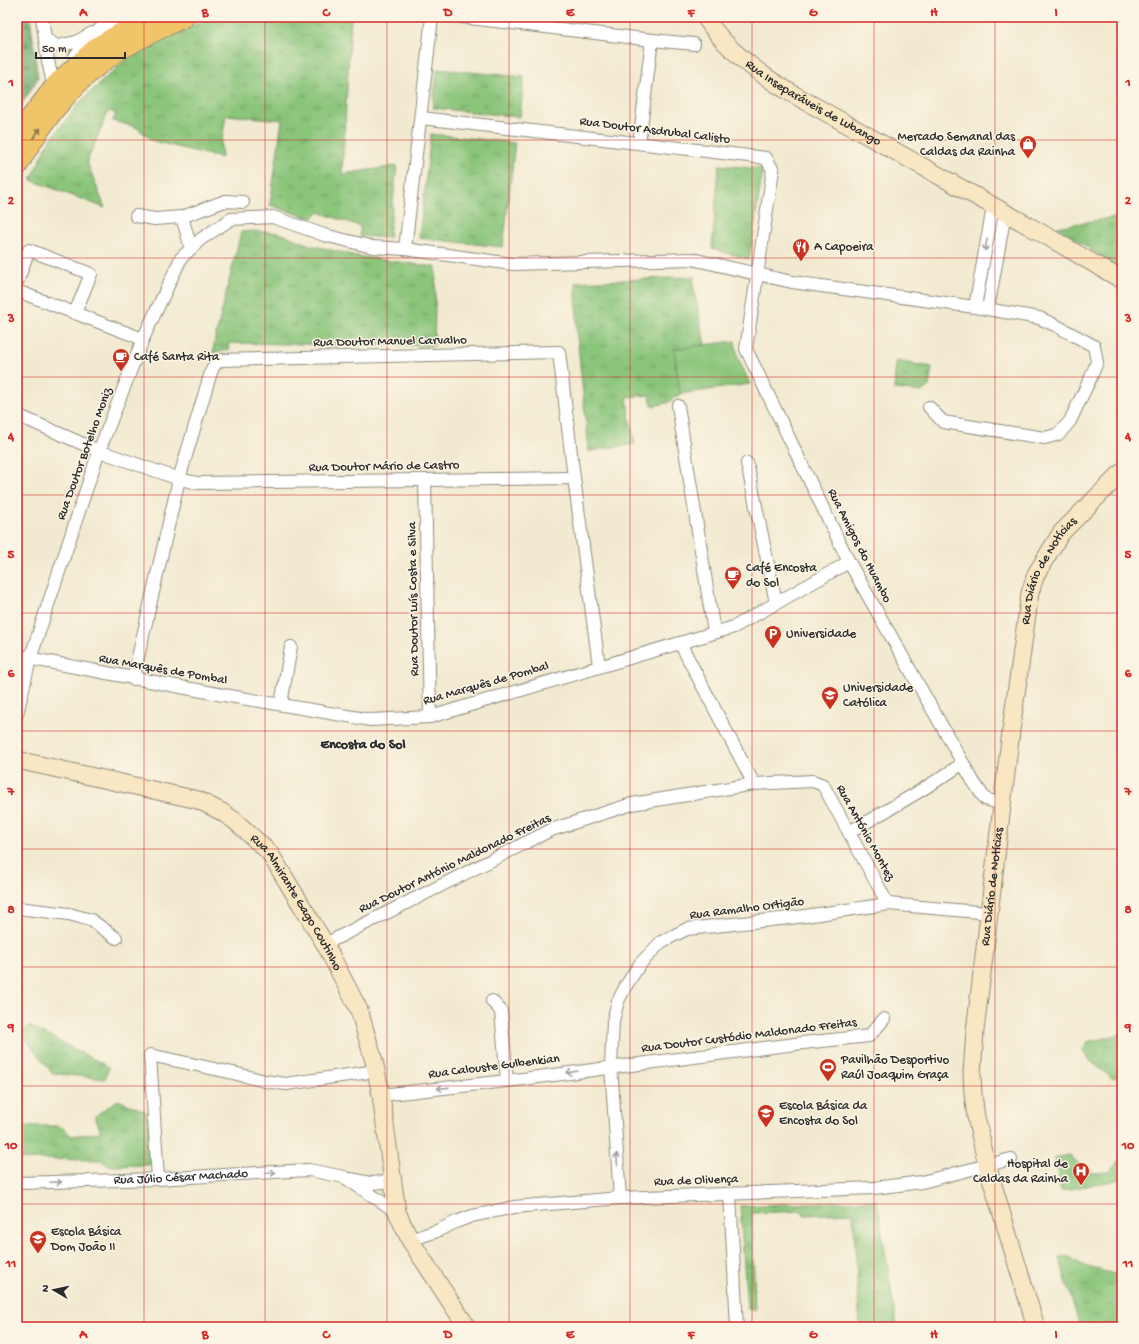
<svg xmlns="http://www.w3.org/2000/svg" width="1139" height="1344" font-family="'Gochi Hand',sans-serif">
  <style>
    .grass { fill: url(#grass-tufts); stroke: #5a7852 }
    .forest { fill: url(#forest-firs); stroke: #4d6a4a }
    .garden { fill: #8ac57a; stroke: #5a7852 }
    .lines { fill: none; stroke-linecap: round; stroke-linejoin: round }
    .street-casing { stroke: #8e8a7e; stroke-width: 14 }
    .secondary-casing { stroke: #8e8a7e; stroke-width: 19 }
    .primary-casing { stroke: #8e8a7e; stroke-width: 21 }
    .street { stroke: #fff; stroke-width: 12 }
    .secondary { stroke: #f9e7c3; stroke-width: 17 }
    .primary { stroke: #f0c469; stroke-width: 19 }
    .oneway { stroke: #847047 }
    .oneway2 { stroke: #a0a0a0 }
    .grid { fill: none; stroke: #d62828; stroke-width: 1; stroke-opacity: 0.55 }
    .labels { text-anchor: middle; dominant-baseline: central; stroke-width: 3; stroke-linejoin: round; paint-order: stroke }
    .street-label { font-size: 13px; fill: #2b2b2b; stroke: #fcf5e5 }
    .poi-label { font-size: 13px; fill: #2b2b2b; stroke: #fcf5e5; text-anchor: start }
    .neighbourhood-label { font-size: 14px; font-weight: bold; fill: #2b2b2b; stroke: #fcf5e5 }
    .neatline { fill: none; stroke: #d62828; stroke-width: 1.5 }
    .grid-label { font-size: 13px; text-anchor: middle; font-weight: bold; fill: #d62828 }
  </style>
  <defs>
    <pattern id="grass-tufts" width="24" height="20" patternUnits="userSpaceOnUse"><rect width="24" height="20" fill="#8ac57a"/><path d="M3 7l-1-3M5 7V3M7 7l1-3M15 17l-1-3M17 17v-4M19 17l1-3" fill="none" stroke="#71a064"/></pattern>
    <pattern id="forest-firs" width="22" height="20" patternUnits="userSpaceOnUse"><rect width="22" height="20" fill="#6faa6a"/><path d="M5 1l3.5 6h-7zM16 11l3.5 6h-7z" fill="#5b8b57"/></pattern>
  </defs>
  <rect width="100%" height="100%" fill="#fcf5e5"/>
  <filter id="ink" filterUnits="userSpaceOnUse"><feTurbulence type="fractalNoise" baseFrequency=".025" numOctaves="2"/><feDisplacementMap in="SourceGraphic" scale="8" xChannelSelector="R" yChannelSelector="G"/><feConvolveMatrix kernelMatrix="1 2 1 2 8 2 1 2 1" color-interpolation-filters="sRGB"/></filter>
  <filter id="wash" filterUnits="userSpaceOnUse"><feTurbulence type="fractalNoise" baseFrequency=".012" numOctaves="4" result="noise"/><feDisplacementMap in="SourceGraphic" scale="16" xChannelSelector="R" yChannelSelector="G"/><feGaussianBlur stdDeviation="0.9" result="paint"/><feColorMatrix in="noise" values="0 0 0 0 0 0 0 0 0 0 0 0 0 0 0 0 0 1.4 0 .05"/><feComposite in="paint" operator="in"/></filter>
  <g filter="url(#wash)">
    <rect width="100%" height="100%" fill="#f2ead0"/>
    <g class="grass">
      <path d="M211,17H351L342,174L397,166L389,238L360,236V226L318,212L312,219L270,205L282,120L226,115L221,146L222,158L165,144L152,140L136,127L113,121L116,113L108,111L87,162L105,208L31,180L48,143L80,102L128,57Z"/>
      <path d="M437,69L524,77L520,117L433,108Z"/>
      <path d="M431,134L515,143L503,247L419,238Z"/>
      <path d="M719,165L763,169L749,259L726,253L712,248Z"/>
      <path d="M1122,216V270L1057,227Z"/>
      <path d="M253,231L280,233L310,245L361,257L436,267L434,346L229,343L228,350L213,353L215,339L241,232Z"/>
      <path d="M694,277L693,286L705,345L674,350L680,394L667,403L652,406L650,395L627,397L630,421L635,444L589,451L577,336L576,282Z"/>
      <path d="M896,361L932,367L929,386L921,392L894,389Z"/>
      <path d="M29,1026L109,1067L105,1079L52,1073L21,1033Z"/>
      <path d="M1122,1034V1076L1112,1078L1088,1059L1083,1051L1087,1042Z"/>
      <path d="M118,1100L149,1113L151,1162L149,1165L109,1166L101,1160L17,1159V1131L25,1126H56L63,1128L72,1136L101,1132L95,1116Z"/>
      <path d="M1070,1155L1088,1173L1109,1172L1122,1158V1179L1061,1191L1054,1158Z"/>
      <path d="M877,1200L897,1327H860L853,1213L804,1215L803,1211L752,1213L755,1310L747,1309L740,1206Z"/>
      <path d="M1068,1256L1084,1266L1122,1276V1327H1080L1059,1257Z"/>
    </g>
    <path class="forest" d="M17,17H30L38,78L17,112Z"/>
    <path class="garden" d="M735,341L738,358L750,384L680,394L674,349Z"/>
  </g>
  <g filter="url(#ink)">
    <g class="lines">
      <defs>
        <g id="street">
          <path d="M42,17L48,61L54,88"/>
          <path d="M461,17L652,40L694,44"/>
          <path d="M45,39L57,46L76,42L92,33"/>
          <path d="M75,56L101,28L120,17"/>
          <path d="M421,118L766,158L773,170L746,349L849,562L973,781L985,799L1003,804"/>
          <path d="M639,143L652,40"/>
          <path d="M136,216L155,219L182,217L225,201L243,202"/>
          <path d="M182,217L191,248"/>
          <path d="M405,249L432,17"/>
          <path d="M17,282L29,250L91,274L75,313"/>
          <path d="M17,291L143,339"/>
          <path d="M975,307L993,207"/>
          <path d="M988,309L1005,213"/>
          <path d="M678,406L714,632"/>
          <path d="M17,415L99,451L179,479L198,483L574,478L599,666"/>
          <path d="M747,463L776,603"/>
          <path d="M425,481L430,717"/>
          <path d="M680,643L754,784"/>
          <path d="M17,656L218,694L371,720L430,717L734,627L849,562"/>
          <path d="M133,679L179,479L211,372L215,364L221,360L559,352L574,478"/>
          <path d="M281,704L291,647"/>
          <path d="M17,714L30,659L99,451L143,339L181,258L201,239L231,219L273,217L324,235L373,247L405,249L512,264L692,259L792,282L975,307L1039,318L1055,325L1094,346L1097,362L1091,377L1070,421L1059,434L1045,438L943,422L929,407"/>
          <path d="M849,832C887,810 927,789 963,763"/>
          <path d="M17,908L69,914L91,920L116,938"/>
          <path d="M325,944L551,830L632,804L754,784L813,781L823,785L888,904"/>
          <path d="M492,1001L501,1011L507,1081"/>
          <path d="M381,1095L507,1081L803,1043L869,1036L884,1019"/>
          <path d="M158,1179L150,1055L233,1073L265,1081L286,1084L376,1071"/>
          <path d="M352,1179L371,1183L384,1182L392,1176"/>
          <path id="s1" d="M17,1183L158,1179L309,1170L344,1177L397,1212"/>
          <path d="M730,1194L737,1327"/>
          <path d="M620,1198L611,1066L613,1021L618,1001L627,984L640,964L661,942L687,929L798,917L888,904L989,913"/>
          <path d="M410,1240L437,1231L456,1222L472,1216L514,1207L620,1198L874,1188L922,1182L1011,1159"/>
        </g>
        <g id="secondary">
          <path id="s2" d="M705,17C726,50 758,73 791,93L1038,231L1122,280"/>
          <path id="s3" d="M17,760L198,800L222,812L235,821L269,852L325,944L359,1010L374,1061L381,1095L397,1212L410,1240L467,1327"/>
          <path id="s4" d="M1036,1327L987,1165L976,1117L973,1094L972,1073L975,1031L1012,723L1030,593L1036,574L1061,533L1122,472"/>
        </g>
        <g id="primary">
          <path d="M17,137L23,127L57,83L98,46L148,17"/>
          <path d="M17,167C41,125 67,88 107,59C130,42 159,30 185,17"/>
        </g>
      </defs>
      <use href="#street" class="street-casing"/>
      <use href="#secondary" class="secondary-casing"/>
      <use href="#primary" class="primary-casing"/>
      <use href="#street" class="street"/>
      <use href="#secondary" class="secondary"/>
      <use href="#primary" class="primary"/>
    </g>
    <defs><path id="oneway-shaft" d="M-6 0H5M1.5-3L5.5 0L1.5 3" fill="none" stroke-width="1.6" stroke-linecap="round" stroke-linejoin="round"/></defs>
    <use class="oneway" href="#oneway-shaft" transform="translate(37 133) rotate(-56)"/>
    <g class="oneway2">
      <use href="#oneway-shaft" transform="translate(986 245) rotate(100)"/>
      <use href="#oneway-shaft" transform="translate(572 1072) rotate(172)"/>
      <use href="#oneway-shaft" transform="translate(443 1088) rotate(174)"/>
      <use href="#oneway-shaft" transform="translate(617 1159) rotate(-95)"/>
      <use href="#oneway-shaft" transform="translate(270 1173) rotate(-3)"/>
      <use href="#oneway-shaft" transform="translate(56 1182) rotate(-2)"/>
    </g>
  </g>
  <path class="grid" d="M144,17V1327M265,17V1327M387,17V1327M509,17V1327M630,17V1327M752,17V1327M874,17V1327M995,17V1327M17,140H1122M17,258H1122M17,377H1122M17,495H1122M17,613H1122M17,731H1122M17,849H1122M17,967H1122M17,1086H1122M17,1204H1122"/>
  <defs>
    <symbol id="shop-pin" viewBox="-11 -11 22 30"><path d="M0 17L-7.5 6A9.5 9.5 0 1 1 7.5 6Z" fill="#c8321e" stroke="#fcf5e5"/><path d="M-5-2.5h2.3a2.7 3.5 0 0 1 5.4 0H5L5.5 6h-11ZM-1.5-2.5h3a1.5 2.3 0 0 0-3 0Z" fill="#fff"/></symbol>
    <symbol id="restaurant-pin" viewBox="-11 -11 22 30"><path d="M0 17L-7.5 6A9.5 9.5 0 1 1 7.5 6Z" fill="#c8321e" stroke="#fcf5e5"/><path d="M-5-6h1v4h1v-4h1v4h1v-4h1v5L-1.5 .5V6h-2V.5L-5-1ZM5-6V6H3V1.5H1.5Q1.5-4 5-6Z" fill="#fff"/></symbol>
    <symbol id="cafe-pin" viewBox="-11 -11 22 30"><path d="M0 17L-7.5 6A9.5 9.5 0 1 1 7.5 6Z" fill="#c8321e" stroke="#fcf5e5"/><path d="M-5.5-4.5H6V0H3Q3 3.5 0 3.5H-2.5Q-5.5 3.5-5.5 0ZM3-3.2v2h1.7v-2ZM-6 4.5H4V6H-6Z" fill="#fff"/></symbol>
    <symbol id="parking-pin" viewBox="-11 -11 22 30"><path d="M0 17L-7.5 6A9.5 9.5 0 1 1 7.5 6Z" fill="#c8321e" stroke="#fcf5e5"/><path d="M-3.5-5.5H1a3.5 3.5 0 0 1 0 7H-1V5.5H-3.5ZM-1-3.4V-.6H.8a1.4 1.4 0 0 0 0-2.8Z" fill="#fff"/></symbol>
    <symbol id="school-pin" viewBox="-11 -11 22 30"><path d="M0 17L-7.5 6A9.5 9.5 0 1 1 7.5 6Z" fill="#c8321e" stroke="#fcf5e5"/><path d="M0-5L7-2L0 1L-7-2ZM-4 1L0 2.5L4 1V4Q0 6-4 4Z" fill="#fff"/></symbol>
    <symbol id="stadium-pin" viewBox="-11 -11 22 30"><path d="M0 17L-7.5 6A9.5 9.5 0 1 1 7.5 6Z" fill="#c8321e" stroke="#fcf5e5"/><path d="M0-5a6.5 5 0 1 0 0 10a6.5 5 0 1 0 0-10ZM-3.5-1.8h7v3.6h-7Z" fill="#fff"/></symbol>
    <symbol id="hospital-pin" viewBox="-11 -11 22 30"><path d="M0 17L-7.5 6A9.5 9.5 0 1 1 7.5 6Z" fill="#c8321e" stroke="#fcf5e5"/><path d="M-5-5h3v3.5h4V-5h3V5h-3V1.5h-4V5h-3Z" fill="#fff"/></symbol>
  </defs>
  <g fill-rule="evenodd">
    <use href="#shop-pin" x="1018" y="134" width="20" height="27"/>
    <use href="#restaurant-pin" x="791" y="237" width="20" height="27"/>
    <use href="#cafe-pin" x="111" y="347" width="20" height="27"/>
    <use href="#cafe-pin" x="723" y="565" width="20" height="27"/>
    <use href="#parking-pin" x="763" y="624" width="20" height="27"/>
    <use href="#school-pin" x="820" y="685" width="20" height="27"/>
    <use href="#stadium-pin" x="818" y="1057" width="20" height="27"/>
    <use href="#school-pin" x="756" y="1103" width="20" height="27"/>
    <use href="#hospital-pin" x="1071" y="1161" width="20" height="27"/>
    <use href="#school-pin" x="28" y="1229" width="20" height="27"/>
  </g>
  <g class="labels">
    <g class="street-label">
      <text stroke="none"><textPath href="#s2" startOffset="140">Rua Inseparáveis de Lubango</textPath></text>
      <text transform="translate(655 131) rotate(7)">Rua Doutor Asdrubal Calisto</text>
      <text transform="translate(390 342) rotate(-1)">Rua Doutor Manuel Carvalho</text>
      <text transform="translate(85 454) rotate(-70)">Rua Doutor Botelho Moniz</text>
      <text transform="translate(384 467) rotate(-1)">Rua Doutor Mário de Castro</text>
      <text transform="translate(859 546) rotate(63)">Rua Amigos do Huambo</text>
      <text stroke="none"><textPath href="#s4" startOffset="774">Rua Diário de Notícias</textPath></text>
      <text transform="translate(414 599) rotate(-91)">Rua Doutor Luís Costa e Silva</text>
      <text transform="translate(163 670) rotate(10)">Rua Marquês de Pombal</text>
      <text transform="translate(486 684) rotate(-16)">Rua Marquês de Pombal</text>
      <text transform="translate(865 833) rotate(61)">Rua António Montez</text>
      <text transform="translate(455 864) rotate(-26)">Rua Doutor António Maldonado Freitas</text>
      <text stroke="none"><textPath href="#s4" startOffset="450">Rua Diário de Notícias</textPath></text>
      <text stroke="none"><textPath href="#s3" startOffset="331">Rua Almirante Gago Coutinho</textPath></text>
      <text transform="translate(747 909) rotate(-7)">Rua Ramalho Ortigão</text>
      <text transform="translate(749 1036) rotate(-7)">Rua Doutor Custódio Maldonado Freitas</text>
      <text transform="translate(494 1067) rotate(-7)">Rua Calouste Gulbenkian</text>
      <text stroke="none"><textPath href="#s1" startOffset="164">Rua Júlio César Machado</textPath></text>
      <text transform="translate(696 1181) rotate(-2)">Rua de Olivença</text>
    </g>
    <g class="poi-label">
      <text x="1015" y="137" text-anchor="end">Mercado Semanal das<tspan x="1015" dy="15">Caldas da Rainha</tspan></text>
      <text x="814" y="247">A Capoeira</text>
      <text x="134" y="357">Café Santa Rita</text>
      <text x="746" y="568">Café Encosta<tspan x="746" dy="15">do Sol</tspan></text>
      <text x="786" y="634">Universidade</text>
      <text x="843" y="688">Universidade<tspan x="843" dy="15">Católica</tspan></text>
      <text x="841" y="1060">Pavilhão Desportivo<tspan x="841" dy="15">Raúl Joaquim Graça</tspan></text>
      <text x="779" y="1106">Escola Básica da<tspan x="779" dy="15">Encosta do Sol</tspan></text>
      <text x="1068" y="1164" text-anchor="end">Hospital de<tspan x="1068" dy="15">Caldas da Rainha</tspan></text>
      <text x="51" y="1232">Escola Básica<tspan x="51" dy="15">Dom João II</tspan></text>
    </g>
    <g class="neighbourhood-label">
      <text x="363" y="745">Encosta do Sol</text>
    </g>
  </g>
  <rect width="1139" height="1344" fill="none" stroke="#fcf5e5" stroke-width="44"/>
  <g transform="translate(54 1290) rotate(279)" stroke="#fcf5e5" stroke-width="3" paint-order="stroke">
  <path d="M0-3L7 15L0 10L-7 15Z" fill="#2b2b2b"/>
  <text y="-6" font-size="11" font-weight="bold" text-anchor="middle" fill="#2b2b2b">N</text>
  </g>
  <path d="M36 52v6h89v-6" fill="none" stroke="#2b2b2b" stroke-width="2"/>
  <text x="42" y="52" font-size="12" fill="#2b2b2b" stroke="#fcf5e5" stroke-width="3" paint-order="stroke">50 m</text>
  <rect x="22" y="22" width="1095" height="1300" class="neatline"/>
  <g class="grid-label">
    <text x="83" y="16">A</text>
    <text x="205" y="16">B</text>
    <text x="326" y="16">C</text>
    <text x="448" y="16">D</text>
    <text x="570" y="16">E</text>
    <text x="691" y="16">F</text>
    <text x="813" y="16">G</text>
    <text x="934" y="16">H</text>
    <text x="1056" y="16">I</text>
    <text x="11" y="86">1</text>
    <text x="1128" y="86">1</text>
    <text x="11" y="204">2</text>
    <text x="1128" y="204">2</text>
    <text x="11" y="322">3</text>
    <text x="1128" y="322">3</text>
    <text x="11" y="440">4</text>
    <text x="1128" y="440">4</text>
    <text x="11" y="558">5</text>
    <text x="1128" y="558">5</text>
    <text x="11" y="677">6</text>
    <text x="1128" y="677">6</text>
    <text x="11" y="795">7</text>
    <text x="1128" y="795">7</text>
    <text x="11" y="913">8</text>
    <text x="1128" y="913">8</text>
    <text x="11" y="1031">9</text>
    <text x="1128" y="1031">9</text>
    <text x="11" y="1149">10</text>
    <text x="1128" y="1149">10</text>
    <text x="11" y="1267">11</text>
    <text x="1128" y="1267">11</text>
    <text x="83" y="1338">A</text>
    <text x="205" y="1338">B</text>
    <text x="326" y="1338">C</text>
    <text x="448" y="1338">D</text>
    <text x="570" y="1338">E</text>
    <text x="691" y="1338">F</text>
    <text x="813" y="1338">G</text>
    <text x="934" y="1338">H</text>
    <text x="1056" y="1338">I</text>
  </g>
</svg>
